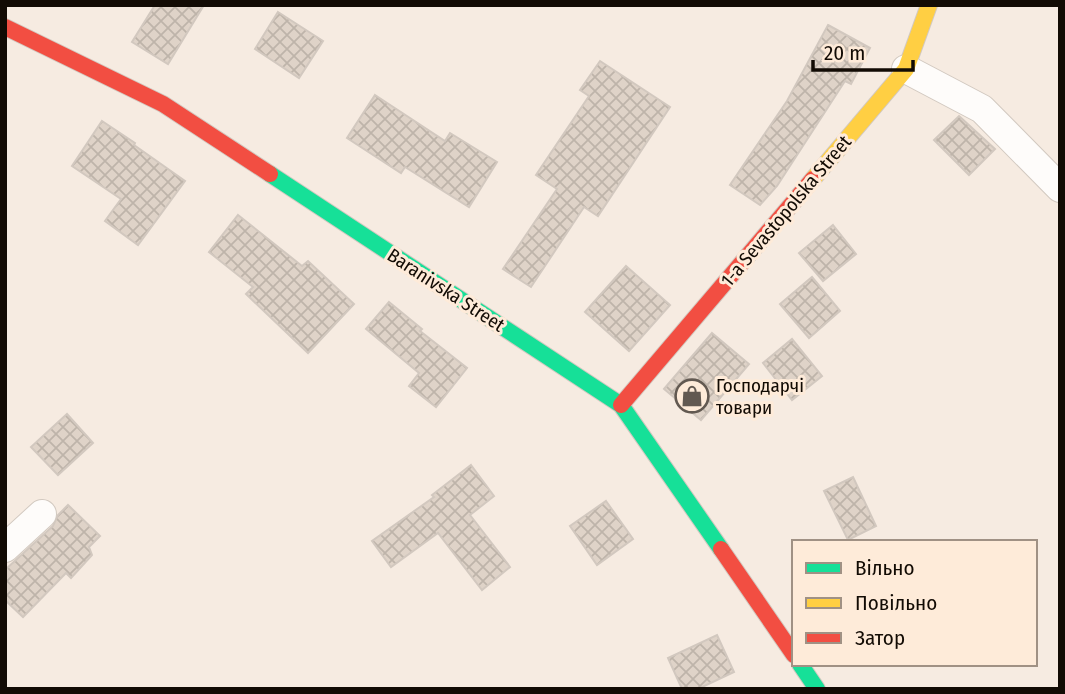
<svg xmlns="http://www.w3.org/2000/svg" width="1065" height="694" font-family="'Fira Sans Condensed',sans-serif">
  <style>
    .building { fill: url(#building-cross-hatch); stroke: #d2c8bf; stroke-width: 2 }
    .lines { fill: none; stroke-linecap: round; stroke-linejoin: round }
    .street-casing { stroke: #d2c9c0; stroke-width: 30 }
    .fast-casing { stroke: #d2c9c0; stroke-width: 18 }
    .slow-casing { stroke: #d2c9c0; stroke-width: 18 }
    .jam-casing { stroke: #d2c9c0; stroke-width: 18 }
    .street { stroke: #fefcfa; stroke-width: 28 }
    .fast { stroke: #16e098; stroke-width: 16 }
    .slow { stroke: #ffcf43; stroke-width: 16 }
    .jam { stroke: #f24e42; stroke-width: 16 }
    .labels { text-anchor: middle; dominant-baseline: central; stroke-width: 6; stroke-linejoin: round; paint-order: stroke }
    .street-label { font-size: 19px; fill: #120b04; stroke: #feebd9 }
    .poi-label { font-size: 19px; fill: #120b04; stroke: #feebd9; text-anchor: start }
  </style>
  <defs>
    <pattern id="building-cross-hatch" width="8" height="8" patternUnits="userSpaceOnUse" patternTransform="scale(1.75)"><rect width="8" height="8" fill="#dfd3c8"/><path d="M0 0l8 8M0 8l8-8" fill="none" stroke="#beb4aa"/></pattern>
  </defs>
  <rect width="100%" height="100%" fill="#f6ebe1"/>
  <g class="building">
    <path d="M155,5H204L168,64L132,42Z"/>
    <path d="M278,12L323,41L299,78L255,49Z"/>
    <path d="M828,25L870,48L851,84L845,81L777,186L760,205L730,185L787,101Z"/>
    <path d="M600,61L670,107L598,216L584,207L531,287L503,269L557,189L536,175L589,96L580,90Z"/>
    <path d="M375,95L445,141L450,133L497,162L469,207L405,167L401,173L347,138Z"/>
    <path d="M959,116L995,149L969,175L934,140Z"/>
    <path d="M102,121L135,143L134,145L185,181L138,245L105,221L121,199L72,166Z"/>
    <path d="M238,215L302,266L308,261L354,304L308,353L246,294L253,287L209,252Z"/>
    <path d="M833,225L856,254L823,281L799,253Z"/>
    <path d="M626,266L670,305L629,351L585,312Z"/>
    <path d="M812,277L840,311L809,338L780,304Z"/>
    <path d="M389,302L422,329L420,331L467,368L436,407L409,386L419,373L366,329Z"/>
    <path d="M712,333L749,364L701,420L664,389Z"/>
    <path d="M792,339L822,376L792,400L763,363Z"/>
    <path d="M67,414L93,443L58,475L31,447Z"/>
    <path d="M471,465L494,496L470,515L510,567L482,590L438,533L391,567L372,541L434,497L432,495Z"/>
    <path d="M853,477L876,526L848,540L824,491Z"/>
    <path d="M606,501L633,539L597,565L570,526Z"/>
    <path d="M68,505L100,536L89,547L92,555L71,578L66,573L23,617L5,600V570L53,526L58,515Z"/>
    <path d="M717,635L734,672L698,689H682L668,658Z"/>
  </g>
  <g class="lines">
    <defs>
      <g id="street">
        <path d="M906,69L982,109L1060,188"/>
        <path d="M5,548L42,514"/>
      </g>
      <g id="fast">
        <path d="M270,174L621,405L721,549"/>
        <path d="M800,664L817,689"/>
      </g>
      <path id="slow" d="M813,179L906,69L929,5"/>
      <g id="jam">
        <path d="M5,27L163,104L270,174"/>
        <path d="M621,405L813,179"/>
        <path d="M721,549L794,655"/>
      </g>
    </defs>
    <use href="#street" class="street-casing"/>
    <use href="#fast" class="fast-casing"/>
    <use href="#slow" class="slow-casing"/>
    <use href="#jam" class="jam-casing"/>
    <use href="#street" class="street"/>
    <use href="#fast" class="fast"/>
    <use href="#slow" class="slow"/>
    <use href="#jam" class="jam"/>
  </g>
  <defs>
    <symbol id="shop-ring" viewBox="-11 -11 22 22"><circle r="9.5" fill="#feebd9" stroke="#625951" stroke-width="1.5"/><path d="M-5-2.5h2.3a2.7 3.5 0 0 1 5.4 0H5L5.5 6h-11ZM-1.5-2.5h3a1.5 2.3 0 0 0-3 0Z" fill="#625951"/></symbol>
  </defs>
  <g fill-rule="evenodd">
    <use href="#shop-ring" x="673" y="377" width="38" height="38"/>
  </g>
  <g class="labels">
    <g class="street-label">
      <text transform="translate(786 211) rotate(-50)">1-a Sevastopolska Street</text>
      <text transform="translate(446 290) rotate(33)">Baranivska Street</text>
    </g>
    <g class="poi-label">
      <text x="716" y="385">Господарчі<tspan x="716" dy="22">товари</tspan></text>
    </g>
  </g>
  <rect width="1065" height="694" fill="none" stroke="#120b04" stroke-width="14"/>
  <rect x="792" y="540" width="245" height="126" fill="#feebd9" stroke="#a09184" stroke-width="2"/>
  <rect x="806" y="563" width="35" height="10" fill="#16e098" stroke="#a09184" stroke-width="2"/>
  <text x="855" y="575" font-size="21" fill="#120b04">Вільно</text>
  <rect x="806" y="598" width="35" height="10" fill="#ffcf43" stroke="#a09184" stroke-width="2"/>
  <text x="855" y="610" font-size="21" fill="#120b04">Повільно</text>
  <rect x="806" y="633" width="35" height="10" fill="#f24e42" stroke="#a09184" stroke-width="2"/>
  <text x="855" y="645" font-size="21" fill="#120b04">Затор</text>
  <path d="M813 60v10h100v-10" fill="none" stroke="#120b04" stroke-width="3.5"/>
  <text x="824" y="60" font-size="21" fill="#120b04" stroke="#feebd9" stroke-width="5" paint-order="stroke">20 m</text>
</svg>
